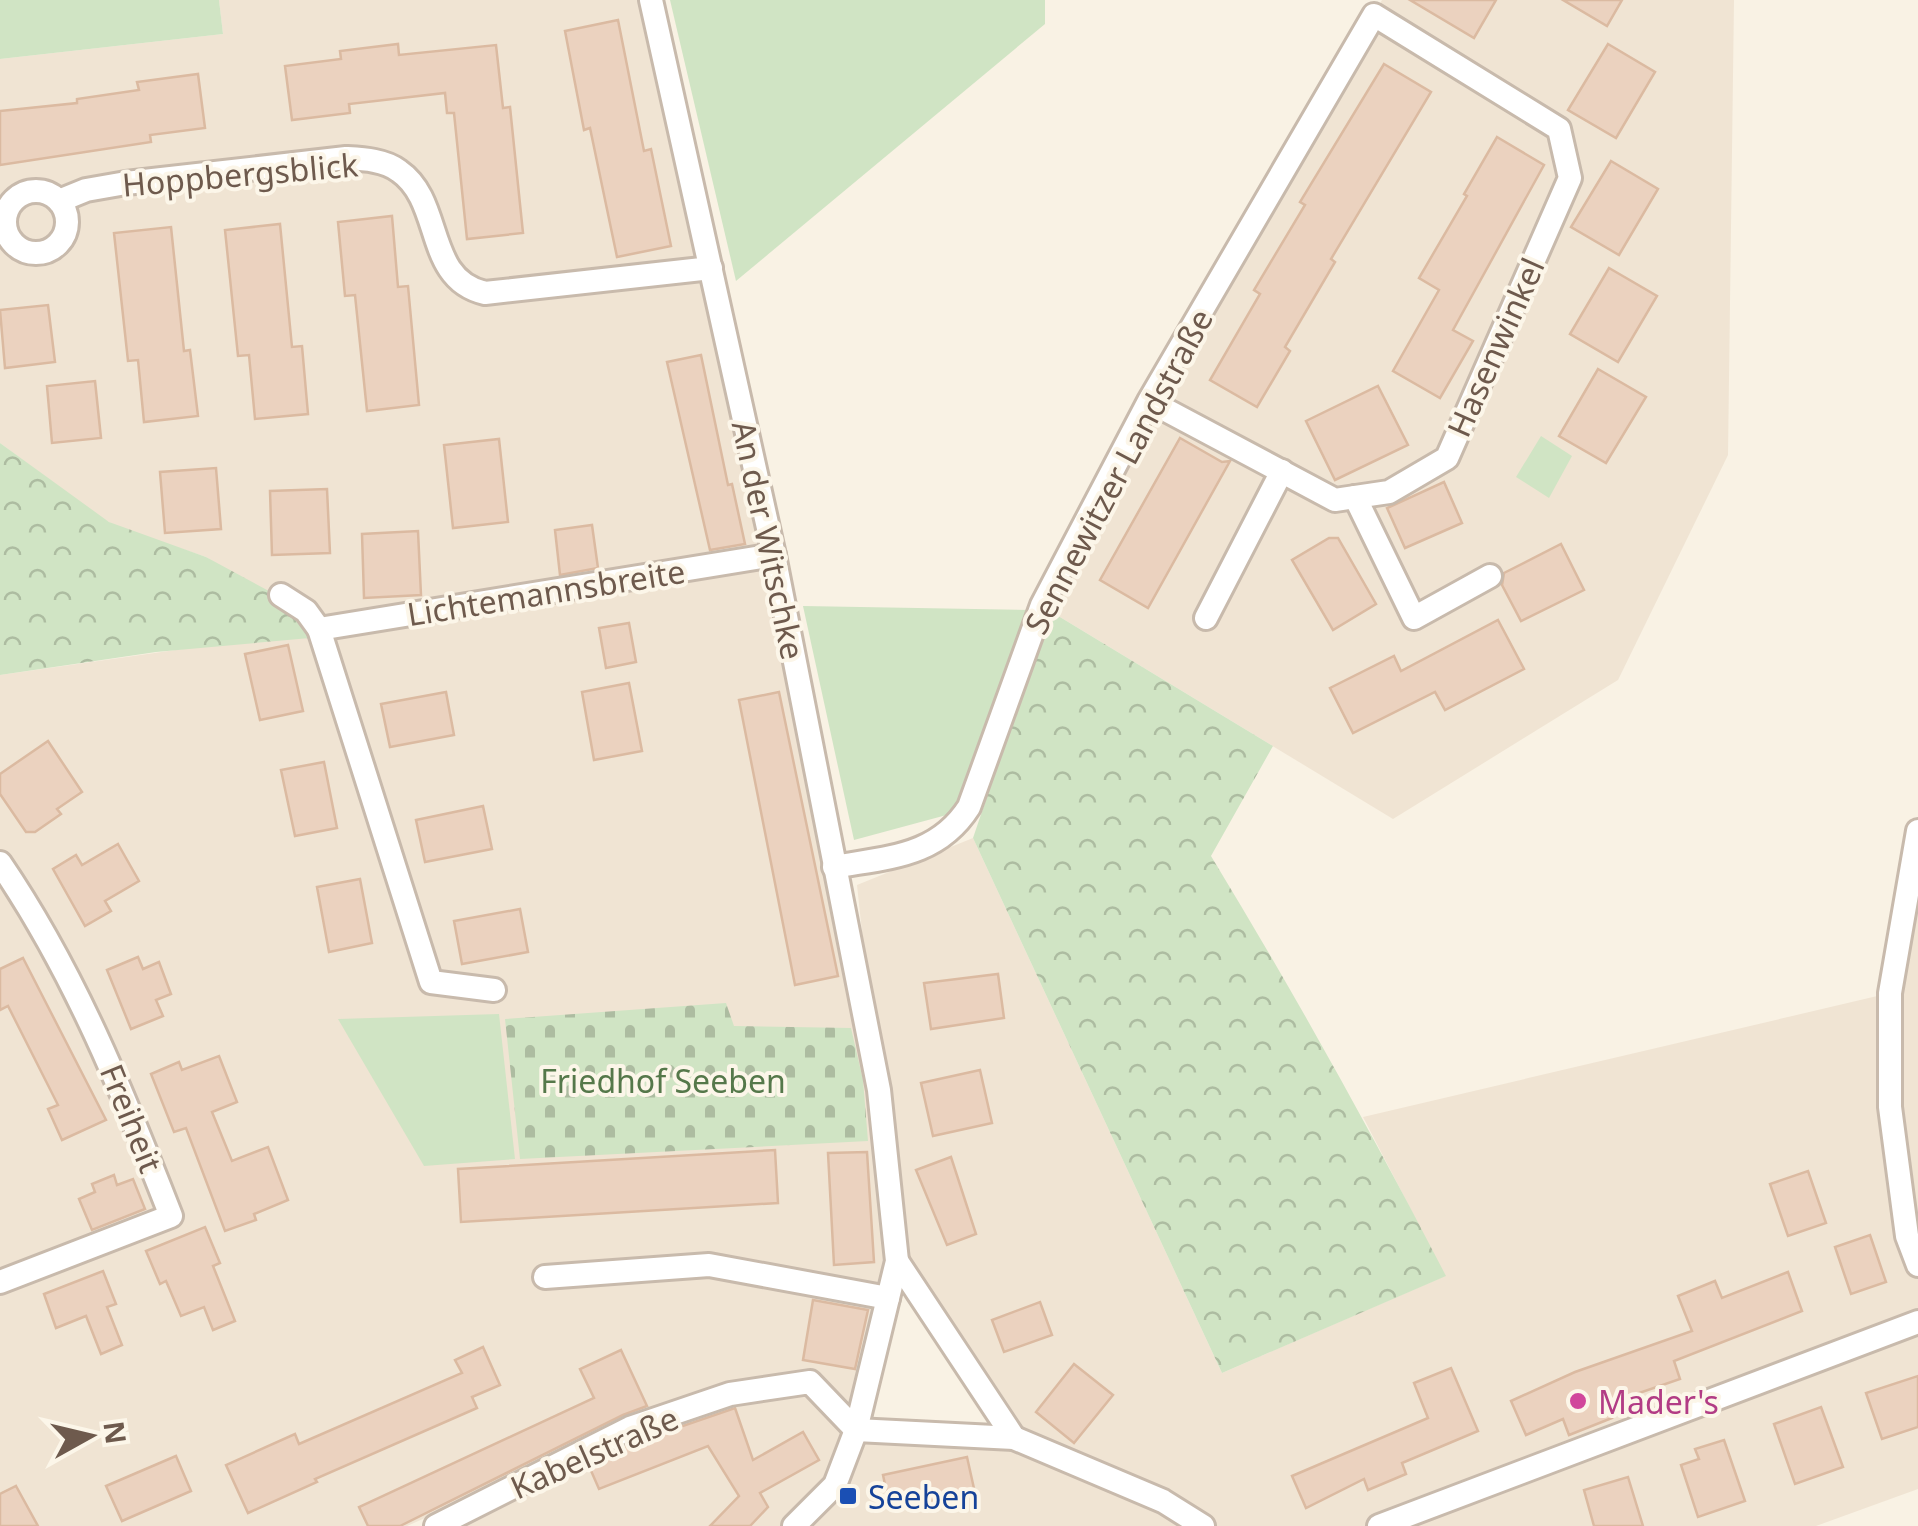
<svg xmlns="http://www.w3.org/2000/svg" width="1918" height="1526" font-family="'Noto Sans',sans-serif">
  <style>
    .residential { fill: #f0e4d3 }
    .green { fill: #d0e4c4 }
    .forest { fill: url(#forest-crowns) }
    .cemetery { fill: url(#cemetery-stones) }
    .building { fill: #ebd2bf; stroke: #dbbaa1; stroke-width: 2.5 }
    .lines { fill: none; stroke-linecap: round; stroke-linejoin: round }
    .street-casing { stroke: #c8baac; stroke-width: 28 }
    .street { stroke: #fff; stroke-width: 22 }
    .hotel-dot { fill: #d1479c; stroke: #fcf6e9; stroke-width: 4 }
    .transit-dot { fill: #1a4fb4; stroke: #fcf6e9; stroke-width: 4 }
    .labels { text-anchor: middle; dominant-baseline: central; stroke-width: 8; stroke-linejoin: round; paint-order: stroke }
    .street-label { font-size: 32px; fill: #6e5a4d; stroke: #fcf6e9 }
    .park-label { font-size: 32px; fill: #55784a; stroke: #fcf6e9 }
    .hotel-label { font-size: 32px; fill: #b23c85; stroke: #fcf6e9; text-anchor: start }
    .transit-label { font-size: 32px; fill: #164399; stroke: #fcf6e9; text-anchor: start }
  </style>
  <defs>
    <pattern id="forest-crowns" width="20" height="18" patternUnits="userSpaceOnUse" patternTransform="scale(2.5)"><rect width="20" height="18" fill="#d0e4c4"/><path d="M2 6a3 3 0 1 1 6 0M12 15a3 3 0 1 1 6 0" fill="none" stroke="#adbca1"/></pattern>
    <pattern id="cemetery-stones" width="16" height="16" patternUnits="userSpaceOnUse" patternTransform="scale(2.5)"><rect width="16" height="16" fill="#d0e4c4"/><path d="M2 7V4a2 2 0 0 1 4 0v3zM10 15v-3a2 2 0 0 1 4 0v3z" fill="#adbca1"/></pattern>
  </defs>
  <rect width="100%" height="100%" fill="#f9f2e4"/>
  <g class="residential">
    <path d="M219,0H651L774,555L319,629L206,557L118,527L100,517L0,443V59L223,34Z"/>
    <path d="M1382,0H1734L1728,455L1618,680L1393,819L1050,611L1149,401Z"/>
    <path d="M770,565L872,1084L890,1260L852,1419L811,1378L584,1448L407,1526H0V675Z"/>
    <path d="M1918,831V1489L1816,1526H450L630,1428L810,1382L856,1429L1013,1437L897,1261L857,885L973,838L1222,1373L1445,1276L1363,1117L1890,993Z"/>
  </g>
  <g class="green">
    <path d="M0,0H219L223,34L0,59Z"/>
    <path d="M670,0H1045V24L736,281Z"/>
    <path d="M1541,436L1572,456L1549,498L1516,477Z"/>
    <path d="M803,606L1030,610L954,813L854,840Z"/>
    <path d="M499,1014L515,1159L424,1166L338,1019Z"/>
  </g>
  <g class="forest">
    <path d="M0,443L109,522L206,557L306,611L310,638L156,652L0,675Z"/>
    <path d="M1050,611L1273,746L1211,856C1295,994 1372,1133 1446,1276L1222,1373L973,838Z"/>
  </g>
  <path class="cemetery" d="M726,1003L734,1026L851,1028L863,1080L868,1141L520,1159L505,1019Z"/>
  <g class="building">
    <path d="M1410,0H1496L1474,38Z"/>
    <path d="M1563,0H1622L1607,26Z"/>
    <path d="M618,20L644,151L651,149L671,246L617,257L590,128L584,130L565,31Z"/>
    <path d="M398,44L399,55L496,45L503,108L510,107L523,233L467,239L454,113H447L445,93L349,104L350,113L292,120L285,66L341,59L340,51Z"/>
    <path d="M1608,44L1655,72L1616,138L1568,110Z"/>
    <path d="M1384,64L1431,92L1331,259L1335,262L1285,347L1290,351L1257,407L1210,380L1260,294L1254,290L1305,205L1300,202Z"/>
    <path d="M198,74L205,128L150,135L151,142L0,165V111L77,103V99L139,90L137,82Z"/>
    <path d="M1497,137L1544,165L1453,330L1473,341L1440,398L1393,371L1439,290L1419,278L1467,196L1464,194Z"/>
    <path d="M1611,161L1658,189L1619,255L1571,227Z"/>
    <path d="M392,216L398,287L408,286L419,405L367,411L355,295L345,296L338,222Z"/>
    <path d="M280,224L292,347L302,346L308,414L255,419L249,355L238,356L225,230Z"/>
    <path d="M171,227L184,351L190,350L198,416L144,422L138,360L128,361L114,233Z"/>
    <path d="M1609,268L1657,296L1618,362L1570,334Z"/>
    <path d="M48,305L55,362L5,368L0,310Z"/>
    <path d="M701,355L728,485L732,484L745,544L710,550L667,362Z"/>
    <path d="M1598,369L1646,397L1606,463L1559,436Z"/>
    <path d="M95,381L101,438L52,443L47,386Z"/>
    <path d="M1378,386L1408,445L1335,480L1306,421Z"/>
    <path d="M1180,438L1222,462L1230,461L1148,608L1100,580Z"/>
    <path d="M499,439L508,522L453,528L444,445Z"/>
    <path d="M216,468L221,529L165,533L160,472Z"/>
    <path d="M1444,482L1462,523L1405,548L1387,508Z"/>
    <path d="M327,489L330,553L272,555L270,491Z"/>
    <path d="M592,525L598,568L560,575L555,530Z"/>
    <path d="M418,531L421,595L364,598L362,534Z"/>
    <path d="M1329,538H1338L1376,604L1333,630L1292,560Z"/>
    <path d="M1561,544L1584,590L1521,621L1502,585L1504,573Z"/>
    <path d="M1498,620L1524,669L1445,710L1435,692L1353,733L1330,688L1394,656L1401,671Z"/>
    <path d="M629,623L636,662L606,668L599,628Z"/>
    <path d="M288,645L303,711L260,720L245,654Z"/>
    <path d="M629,683L642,751L594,760L582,692Z"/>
    <path d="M446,692L454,735L390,747L381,704Z"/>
    <path d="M779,692L838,976L795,985L739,700Z"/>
    <path d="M48,741L82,792L57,809L61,814L35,832H26L0,794V774Z"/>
    <path d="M324,762L337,828L295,836L281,770Z"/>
    <path d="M483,806L492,849L425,862L416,820Z"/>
    <path d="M118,844L139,881L105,901L111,911L85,926L53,869L76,855L82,865Z"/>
    <path d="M360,879L372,943L329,952L317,887Z"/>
    <path d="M520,909L528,952L462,964L454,921Z"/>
    <path d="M138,957L143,969L159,962L171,994L156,1000L163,1016L131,1029L107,970Z"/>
    <path d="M23,958L106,1120L62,1140L48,1109L58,1105L8,1006L0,1010V969Z"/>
    <path d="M998,974L1004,1018L931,1029L924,983Z"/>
    <path d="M219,1056L237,1102L212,1112L232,1161L268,1147L288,1200L254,1214L256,1220L225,1231L186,1128L174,1132L151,1074L179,1062L182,1070Z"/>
    <path d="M980,1070L992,1123L933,1136L921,1083Z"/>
    <path d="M775,1150L778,1203L461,1222L458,1169Z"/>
    <path d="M867,1152L874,1262L834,1265L828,1153Z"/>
    <path d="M951,1157L976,1234L947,1245L916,1170Z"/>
    <path d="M1808,1171L1826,1223L1788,1236L1770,1184Z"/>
    <path d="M114,1175L117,1185L133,1179L145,1209L92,1230L79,1199L95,1192L92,1184Z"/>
    <path d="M205,1227L220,1263L213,1266L235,1321L213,1330L204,1307L181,1316L166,1281L160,1284L146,1251Z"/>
    <path d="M1870,1235L1886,1282L1851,1294L1835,1247Z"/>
    <path d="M103,1271L116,1304L107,1307L122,1345L101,1354L86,1316L56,1328L44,1294Z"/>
    <path d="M1788,1272L1802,1311L1674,1361L1680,1379L1607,1404L1612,1418L1569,1435L1563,1419L1526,1435L1511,1401L1575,1372L1692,1331L1678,1296L1715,1281L1722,1298Z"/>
    <path d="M813,1300L868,1310L855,1369L803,1360Z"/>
    <path d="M1040,1302L1052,1335L1004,1352L992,1320Z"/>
    <path d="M483,1347L500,1385L472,1397L477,1408L315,1479L317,1482L248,1513L226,1465L295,1434L299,1444L462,1373L455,1360Z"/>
    <path d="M621,1350L647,1406L623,1415L400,1526H368L359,1507L594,1398L580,1369Z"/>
    <path d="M1074,1364L1113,1395L1074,1443L1036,1412Z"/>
    <path d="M1451,1368L1478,1431L1402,1463L1406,1474L1368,1490L1364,1479L1306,1508L1292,1476L1428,1418L1414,1383Z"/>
    <path d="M1918,1376V1427L1882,1439L1866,1393Z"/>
    <path d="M1821,1407L1843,1467L1795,1484L1774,1424Z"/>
    <path d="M735,1408L753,1460L803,1432L819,1460L760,1493L768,1507L750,1526H710L739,1496L708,1446L599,1489L589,1466L636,1442Z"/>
    <path d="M1724,1440L1745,1501L1698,1517L1681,1465L1699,1459L1695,1449Z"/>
    <path d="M176,1456L191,1491L122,1521L106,1486Z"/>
    <path d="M967,1457L975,1493L890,1508L883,1475Z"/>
    <path d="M1628,1477L1643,1526H1594L1584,1490Z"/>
    <path d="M16,1486L38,1526H0V1494Z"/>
  </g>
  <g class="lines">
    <defs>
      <g id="street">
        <path d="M651,0L774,555L879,1090L897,1261L856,1430L835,1485L794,1526"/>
        <circle cx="36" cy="222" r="31"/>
        <path d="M59,201L86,190L126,183L346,158C363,159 385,160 399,171C444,202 424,279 485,293L711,268"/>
        <path d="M1355,497L1414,618L1490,576"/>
        <path d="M281,595L306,611L319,629"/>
        <path d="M1206,618L1282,471"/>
        <path d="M1918,831L1890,993V1107L1907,1236L1918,1265"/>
        <path d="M0,863C75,973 123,1093 171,1216L0,1282"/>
        <path d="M834,867C888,857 937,857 969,807L1042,605L1149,401L1374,15L1559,129L1570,178L1447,458L1389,492L1335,500L1149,401"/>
        <path d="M494,990L431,982L319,629L774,555"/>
        <path d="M897,1261L1014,1438"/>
        <path d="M545,1277L709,1265L888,1298"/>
        <path d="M856,1430L1014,1438L1163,1501L1203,1526"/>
        <path d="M436,1526L630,1428L730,1394L810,1382L856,1430"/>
        <path d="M1379,1526L1918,1322"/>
      </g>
    </defs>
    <use href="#street" class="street-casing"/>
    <use href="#street" class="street"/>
  </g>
  <circle class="hotel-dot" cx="1578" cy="1401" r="10"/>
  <rect class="transit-dot" x="838" y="1486" width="20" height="20" rx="5"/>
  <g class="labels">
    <g class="street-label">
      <text transform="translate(240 174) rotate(-5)">Hoppbergsblick</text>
      <text transform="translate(1495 347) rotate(-66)">Hasenwinkel</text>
      <text transform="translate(1118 471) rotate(-62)">Sennewitzer Landstraße</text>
      <text transform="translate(769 540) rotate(78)">An der Witschke</text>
      <text transform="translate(546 592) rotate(-9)">Lichtemannsbreite</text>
      <text transform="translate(132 1118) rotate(68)">Freiheit</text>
      <text transform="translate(594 1452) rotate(-24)">Kabelstraße</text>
    </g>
    <g class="park-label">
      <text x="663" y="1080">Friedhof Seeben</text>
    </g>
    <g class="hotel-label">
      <text x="1598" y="1401">Mader's</text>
    </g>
    <g class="transit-label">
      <text x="868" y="1496">Seeben</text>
    </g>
  </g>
  <g transform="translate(90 1436) rotate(82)" stroke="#fcf6e9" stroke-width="8" paint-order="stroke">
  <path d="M0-8L18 38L0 25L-18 38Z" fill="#6e5a4d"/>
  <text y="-15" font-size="28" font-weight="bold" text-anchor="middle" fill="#6e5a4d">N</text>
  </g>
</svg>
